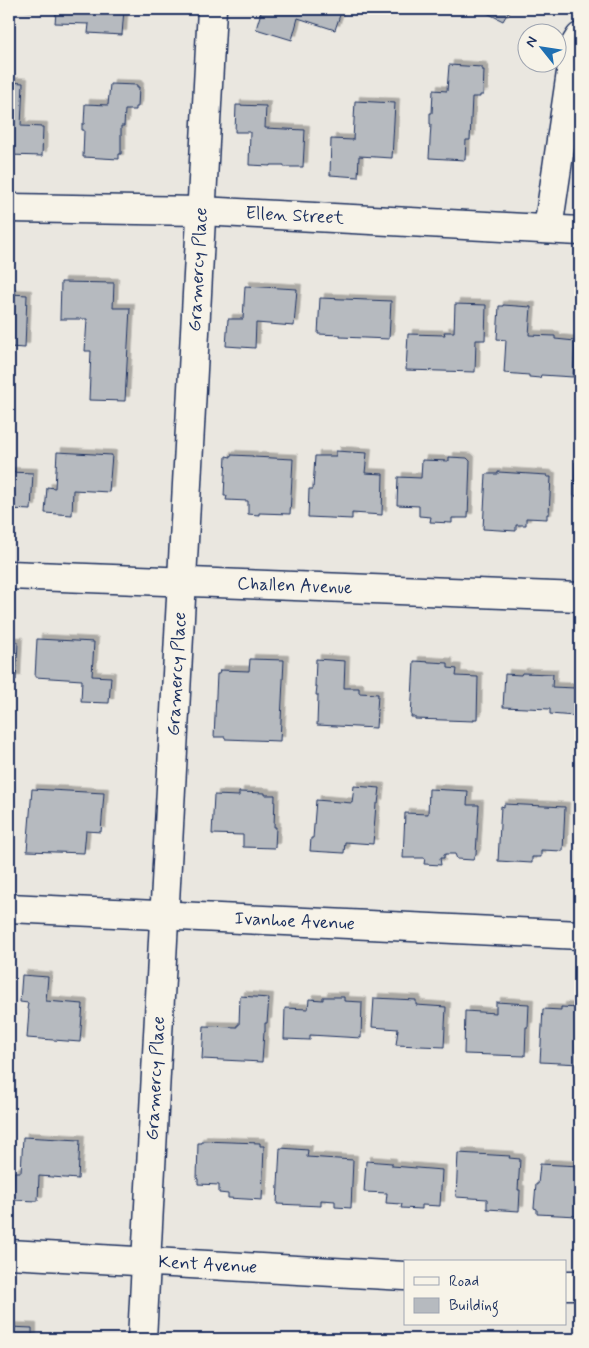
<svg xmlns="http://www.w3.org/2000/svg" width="589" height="1348" font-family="Mynerve,sans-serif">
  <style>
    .building { fill: #b6babf; stroke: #1b2f5e; filter: url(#shadow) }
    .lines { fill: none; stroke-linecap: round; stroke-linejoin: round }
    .street-casing { stroke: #1b2f5e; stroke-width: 31 }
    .secondary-casing { stroke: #1b2f5e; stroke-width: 31 }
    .street { stroke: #f7f3e8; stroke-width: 28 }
    .secondary { stroke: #f7f3e8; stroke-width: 28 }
    .labels { text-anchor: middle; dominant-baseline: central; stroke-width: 4; stroke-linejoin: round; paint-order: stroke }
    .street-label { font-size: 18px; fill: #1b2f5e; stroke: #f7f3e8 }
  </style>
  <defs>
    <filter id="shadow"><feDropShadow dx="4.5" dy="-4.5" stdDeviation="0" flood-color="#0004"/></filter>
  </defs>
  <rect width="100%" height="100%" fill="#eae7e0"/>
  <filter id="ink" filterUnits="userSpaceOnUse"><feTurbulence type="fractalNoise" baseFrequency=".02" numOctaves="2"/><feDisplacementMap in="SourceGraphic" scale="10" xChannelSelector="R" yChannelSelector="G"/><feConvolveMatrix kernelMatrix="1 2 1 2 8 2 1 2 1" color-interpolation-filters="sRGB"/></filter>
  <g filter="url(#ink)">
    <g class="building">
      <path d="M18,9H124L122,35L88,33L89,24L55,23L56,13L18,10Z"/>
      <path d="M262,9H342L335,30L298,18L292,40L256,29Z"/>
      <path d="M479,9H510L503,21Z"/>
      <path d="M449,65L482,67V70H484L483,95H480V97H472L470,140H466L465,160L429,158L431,124H430V113H432L433,90L447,91Z"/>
      <path d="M9,82L23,83L21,126L43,127L42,156L9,155Z"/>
      <path d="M110,84L137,85V87H139L138,107H136V110H125L124,126H121V154H119V159L83,157L84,130H82V124H84L85,104L108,105Z"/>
      <path d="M355,101L395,103L392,158L359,156L358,177L330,175L331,139L353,140Z"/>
      <path d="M236,105L266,106L265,128L305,130L303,167H284V165H270V166L249,165L250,132H235Z"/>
      <path d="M61,282L114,283L113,308H130L125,401L89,400L91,351H85L87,319H60Z"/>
      <path d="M245,286L297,289L294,326L256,323L255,348L226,346L228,319H243Z"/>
      <path d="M9,292H10L11,294L27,295L25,348L9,347Z"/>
      <path d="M320,298L391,301L389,339L340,337V335L318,334Z"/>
      <path d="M455,304L486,305L485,340H476L475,372L406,370L408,334L445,335L444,332H454Z"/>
      <path d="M503,305L531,307L529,335L555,336V339L575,341L573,377L541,375L540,378L529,377V375L504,373L506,340L497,339L499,306H503Z"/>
      <path d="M336,451L367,453L365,473L383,474L382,515L352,513V519L308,517L309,489H313L315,456H336Z"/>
      <path d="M57,452L112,455L109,492L73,490L72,515L45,513L47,487L55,488Z"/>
      <path d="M231,455L253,456V457L293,459L290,514L259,513V515L248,514V501L226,500L227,496H224L226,456L231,457Z"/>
      <path d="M449,457L467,458L470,461L468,518H452V523L430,522L431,517L419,516V506L397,505L398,477L421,478L422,460L449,461Z"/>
      <path d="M575,462H580V496H574Z"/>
      <path d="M9,472L33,473L31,510L9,509Z"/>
      <path d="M498,472L547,475V477H551L549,514H547V519L526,518V525H516V531L483,529L486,474H498Z"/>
      <path d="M37,639L94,642L92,676L111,677L109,703L81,702L82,680L35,677Z"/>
      <path d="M9,642H18L16,680H9Z"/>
      <path d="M250,659L284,660L280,741L225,739V737H214L217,674H219L220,670L249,671Z"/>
      <path d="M316,659L345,661L344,688H359V693L378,694L376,728L317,725L318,695H316L317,686H315Z"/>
      <path d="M414,661L448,663V668L457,669L456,676L478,677L477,719H474V721L415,719V717H411Z"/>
      <path d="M522,673L553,674L552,687L575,688L574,716L550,714V709L503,707L505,674L521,675Z"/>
      <path d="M354,786L380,788L378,804H376L373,844L345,842L344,853L310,851L311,838H313L316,800L352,803Z"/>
      <path d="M32,789L104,793L101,832L86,831L84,853L27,851Z"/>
      <path d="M429,789L468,791L467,805H479L476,854L473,860L457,859L455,854H446L444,855V858H440L441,865L424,864L425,858H403L405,813L428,814Z"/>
      <path d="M239,792L265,793V795H275L274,827H276L275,848L243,847V835L212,834L214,795L239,796Z"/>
      <path d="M504,804L565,807L563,851L541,850V857H532V863L498,861L501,806L504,807Z"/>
      <path d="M22,975L48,977L46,1001L83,1004L80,1042L27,1038L29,1010L27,1009L28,1003L20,1002Z"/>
      <path d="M240,996L269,998L267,1023H265V1032H264L262,1062L202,1059L204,1026L237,1027V1025H239Z"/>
      <path d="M323,997H344V1001L362,1002L361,1038L310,1035V1040L284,1039L285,1008L308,1009L309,999L323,1000Z"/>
      <path d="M374,998L416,1000V1005L446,1007L444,1047L396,1045L398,1029L372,1027Z"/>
      <path d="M496,1002L529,1004L528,1027H526L525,1056L464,1054L465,1011L496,1013Z"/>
      <path d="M561,1007L580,1008V1064L540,1062L543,1009L561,1010Z"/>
      <path d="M23,1137L80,1140L78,1179L39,1176L38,1201L13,1200L14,1172H21Z"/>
      <path d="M202,1141L260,1143V1146H264L262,1200L228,1198V1194L219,1193V1185L198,1184V1179H197L198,1143H202Z"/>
      <path d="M280,1148L308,1150L307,1157L353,1160L351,1208L335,1207V1201L321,1200V1206L277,1204Z"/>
      <path d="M458,1153L510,1156L509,1158L520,1159L518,1190H520L519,1211L487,1209V1199L456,1197Z"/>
      <path d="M366,1161L392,1163V1166L442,1170L440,1206L422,1205V1209L401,1208L402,1204L386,1203L387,1193L364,1192Z"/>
      <path d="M540,1164L580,1166V1209H579L578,1216L537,1214V1209L534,1208L536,1184H538Z"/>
      <path d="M9,1327L32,1328V1339H9Z"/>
    </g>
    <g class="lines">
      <defs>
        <g id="street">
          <path id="s1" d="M9,208L201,211L580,231"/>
          <path d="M548,229L575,45L580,37"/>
          <path id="s2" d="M9,908L580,935"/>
          <path id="s3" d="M9,1254L405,1276"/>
          <path d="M565,1285H580"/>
          <path id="s4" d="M142,1339L212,9"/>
        </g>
        <g id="secondary">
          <path id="s5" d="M9,575L580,597"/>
        </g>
      </defs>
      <use href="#street" class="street-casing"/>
      <use href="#secondary" class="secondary-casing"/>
      <use href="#street" class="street"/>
      <use href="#secondary" class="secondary"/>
    </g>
  </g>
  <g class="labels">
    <g class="street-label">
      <text stroke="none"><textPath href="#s1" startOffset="286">Ellen Street</textPath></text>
      <text stroke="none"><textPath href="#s4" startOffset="1071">Gramercy Place</textPath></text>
      <text stroke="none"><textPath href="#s5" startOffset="286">Challen Avenue</textPath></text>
      <text stroke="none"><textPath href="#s4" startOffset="666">Gramercy Place</textPath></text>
      <text stroke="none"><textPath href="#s2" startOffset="286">Ivanhoe Avenue</textPath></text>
      <text stroke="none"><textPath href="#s4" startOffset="261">Gramercy Place</textPath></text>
      <text stroke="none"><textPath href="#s3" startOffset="199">Kent Avenue</textPath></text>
    </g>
  </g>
  <rect width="589" height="1348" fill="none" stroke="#f7f3e8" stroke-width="30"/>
  <rect x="15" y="15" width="559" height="1318" fill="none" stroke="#1b2f5e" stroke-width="2" filter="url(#ink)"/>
  <rect x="404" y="1260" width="162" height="65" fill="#f7f3e8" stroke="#9fa5b1"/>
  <rect x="414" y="1277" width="25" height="8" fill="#f7f3e8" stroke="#9fa5b1"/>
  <text x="449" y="1286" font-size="15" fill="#1b2f5e">Road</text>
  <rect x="414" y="1298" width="25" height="15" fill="#b6babf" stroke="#9fa5b1"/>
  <text x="449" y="1310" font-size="15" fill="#1b2f5e">Building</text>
  <g transform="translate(542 48) rotate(300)"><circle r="24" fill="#f7f3e8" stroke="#9fa5b1"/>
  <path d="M0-4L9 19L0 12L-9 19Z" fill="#1f6fb2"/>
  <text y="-8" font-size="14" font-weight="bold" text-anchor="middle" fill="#1b2f5e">N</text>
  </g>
</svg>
